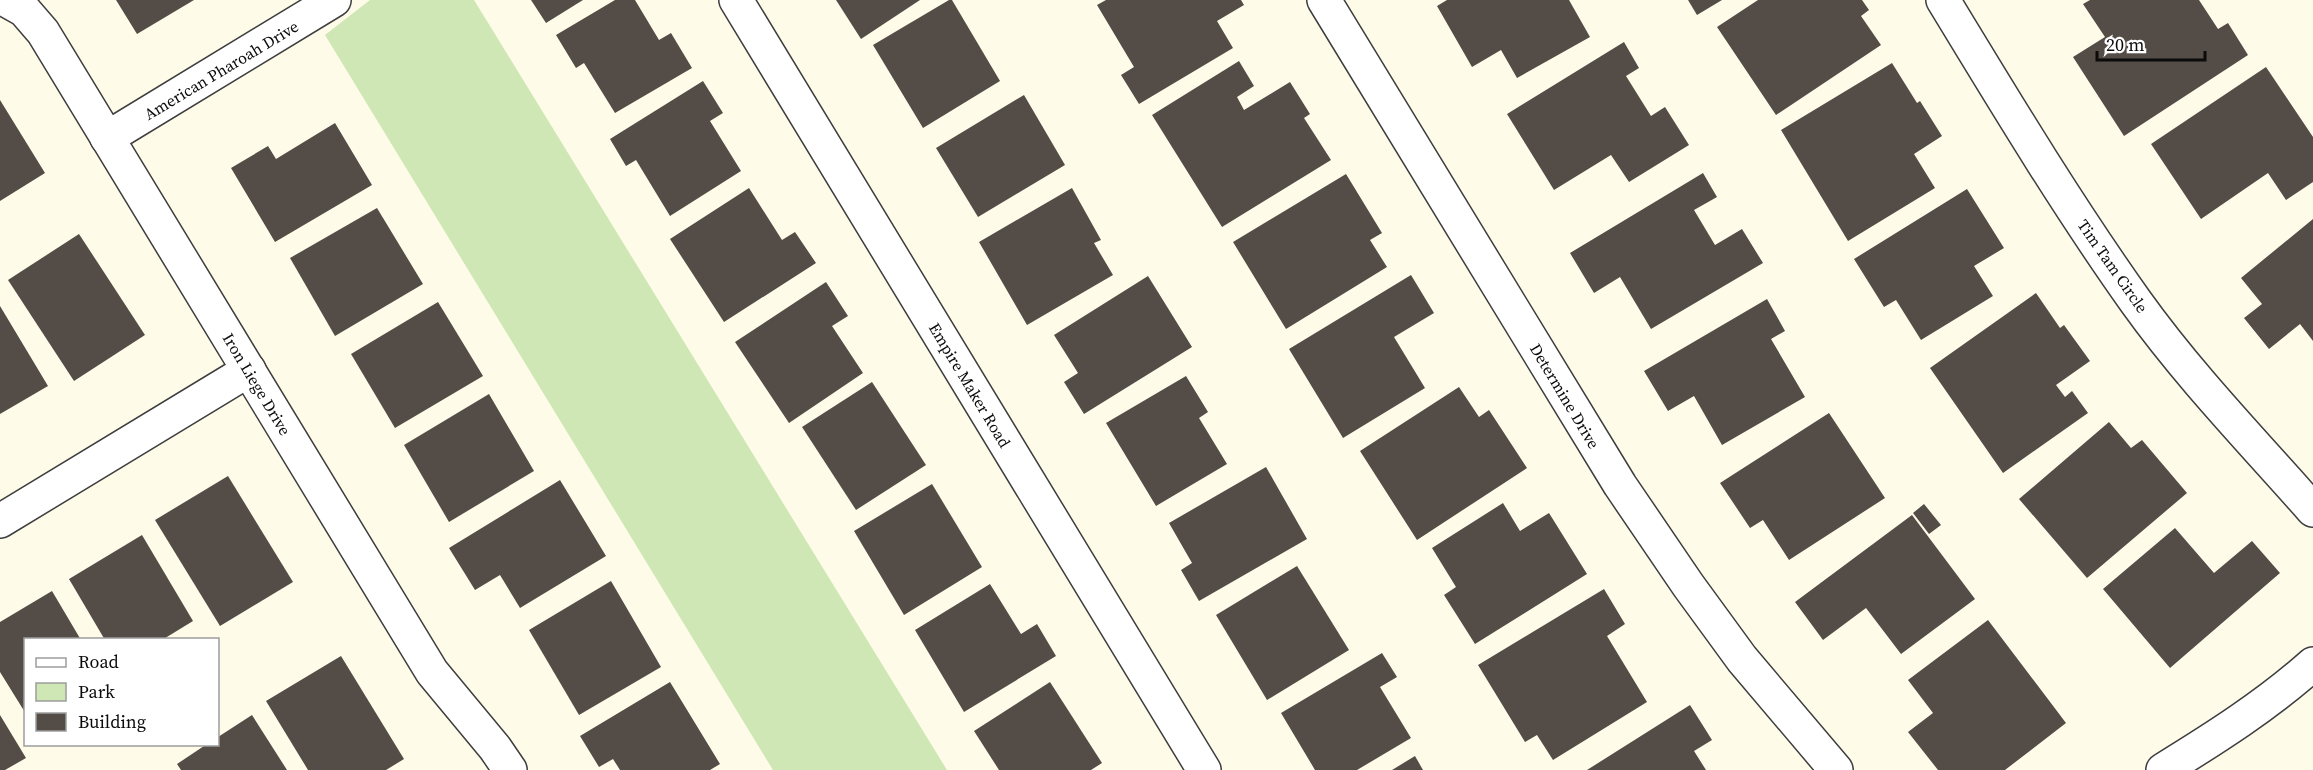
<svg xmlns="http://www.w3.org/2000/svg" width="2313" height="770" font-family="'Source Serif 4',serif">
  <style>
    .green { fill: #cee7b4 }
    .building { fill: #534c47 }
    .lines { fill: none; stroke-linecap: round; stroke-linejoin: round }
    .minor-casing { stroke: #3e3e3e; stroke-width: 36 }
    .minor { stroke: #fff; stroke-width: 33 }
    .labels { text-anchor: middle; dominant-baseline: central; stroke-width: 6; stroke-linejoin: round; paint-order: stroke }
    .street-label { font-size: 16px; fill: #0b0b0b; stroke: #fff }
  </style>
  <rect width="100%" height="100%" fill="#fffbe9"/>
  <path class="green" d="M370,0H474L947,770H773L325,35Z"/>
  <g class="building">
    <path d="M116,0H194L137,34Z"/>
    <path d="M531,0H583L546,23Z"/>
    <path d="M615,0H635L659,40L671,33L692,68L615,113L584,63L576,68L556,35Z"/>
    <path d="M836,0H920L861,39Z"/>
    <path d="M949,0H952L1000,81L923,128L873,45Z"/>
    <path d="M1106,0H1241L1244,5L1217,21L1233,48L1139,104L1121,75L1134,67L1097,5Z"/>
    <path d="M1447,0H1569L1590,37L1517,78L1501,50L1472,67L1437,6Z"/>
    <path d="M1688,0H1722L1697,15Z"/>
    <path d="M1758,0H1862L1869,10L1861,16L1881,45L1776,115L1717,27Z"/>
    <path d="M2090,0H2199L2218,29L2228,23L2248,55L2124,136L2073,57L2105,37L2083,4Z"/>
    <path d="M1624,42L1639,68L1626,76L1651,116L1665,107L1689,145L1629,182L1611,155L1554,190L1507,114Z"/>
    <path d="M1239,61L1254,86L1237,97L1244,110L1290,82L1310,114L1304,118L1331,160L1222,227L1152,115Z"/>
    <path d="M1892,63L1917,103L1920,101L1942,136L1914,154L1935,188L1848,241L1781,130Z"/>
    <path d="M2266,67L2313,137V182L2286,200L2268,173L2201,219L2151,144Z"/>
    <path d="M703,81L723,113L710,121L741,171L670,216L636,160L626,166L610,139Z"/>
    <path d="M1024,95L1065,165L978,217L936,148Z"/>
    <path d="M0,100L45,173L0,201Z"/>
    <path d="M335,123L372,185L275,242L231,168L268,146L276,159Z"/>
    <path d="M1703,173L1717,197L1694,210L1715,245L1742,229L1763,263L1651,329L1620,277L1594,293L1570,253Z"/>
    <path d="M1346,174L1382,233L1370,240L1387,267L1286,329L1233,242Z"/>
    <path d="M749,188L782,240L795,232L816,263L724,322L670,239Z"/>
    <path d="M1072,188L1101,240L1094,243L1113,275L1027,325L979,242Z"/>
    <path d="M1967,189L2004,248L1974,266L1993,296L1921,340L1896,300L1884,307L1854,259Z"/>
    <path d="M377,208L423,284L335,336L290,258Z"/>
    <path d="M2313,219V341L2300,324L2269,349L2244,318L2262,304L2241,278Z"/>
    <path d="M79,234L145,335L74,381L8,280Z"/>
    <path d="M1411,275L1434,313L1394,337L1425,388L1343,438L1289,349Z"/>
    <path d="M1148,276L1192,347L1084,414L1064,382L1078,373L1054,335Z"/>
    <path d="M826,282L848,316L832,326L863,373L789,423L735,342Z"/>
    <path d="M2036,293L2060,328L2064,325L2090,361L2056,385L2065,397L2072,391L2088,413L2003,473L1930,368Z"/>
    <path d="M1767,299L1785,331L1771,339L1805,397L1722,445L1694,396L1668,411L1644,371Z"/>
    <path d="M438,302L483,376L395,428L351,354Z"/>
    <path d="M0,306L48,386L0,414Z"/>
    <path d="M1186,376L1208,412L1199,418L1227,464L1156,506L1106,423Z"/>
    <path d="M872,382L926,465L856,510L802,427Z"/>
    <path d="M1459,387L1479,417L1489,410L1527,468L1417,540L1360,451Z"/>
    <path d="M489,394L534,471L449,522L404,445Z"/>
    <path d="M1829,413L1885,498L1789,560L1763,520L1750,528L1720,483Z"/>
    <path d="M2109,422L2131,448L2142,440L2187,493L2087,578L2019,499Z"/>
    <path d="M1266,467L1307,539L1199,601L1181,570L1192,563L1169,523Z"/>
    <path d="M228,476L293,582L220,626L155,520Z"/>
    <path d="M560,480L606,556L520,608L500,575L475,590L449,548Z"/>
    <path d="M932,484L982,567L904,615L854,531Z"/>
    <path d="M1503,503L1520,531L1549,513L1587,574L1475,644L1444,595L1456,587L1432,548Z"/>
    <path d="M1924,504L1941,525L1929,534L1913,513Z"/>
    <path d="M1912,515L1975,599L1901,654L1866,608L1823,640L1795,602Z"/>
    <path d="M2175,528L2214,573L2252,541L2280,573L2170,668L2103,589Z"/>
    <path d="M142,535L193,621L162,640H105L69,579Z"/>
    <path d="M1297,566L1349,650L1267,700L1216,615Z"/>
    <path d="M611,581L661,667L579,715L529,630Z"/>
    <path d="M990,584L1021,634L1037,624L1056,656L964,712L915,630Z"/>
    <path d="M1604,589L1625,624L1607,636L1647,702L1553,760L1537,735L1525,742L1478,665Z"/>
    <path d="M52,591L81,640H26V714L0,672V622Z"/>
    <path d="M1988,620L2066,723L2005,770H1938L1908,732L1933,713L1908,680Z"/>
    <path d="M1382,653L1397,677L1380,687L1411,738L1357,770H1315L1281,713Z"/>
    <path d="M341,656L404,759L386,770H308L266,701Z"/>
    <path d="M670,682L720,764L710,770H620L613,759L599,767L580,736Z"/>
    <path d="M1050,682L1102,763L1091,770H999L974,731Z"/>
    <path d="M1690,705L1712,740L1694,751L1706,770H1587Z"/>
    <path d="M0,715L26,758L5,770H0Z"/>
    <path d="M252,715L287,770H181L177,764L207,744H218V737Z"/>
    <path d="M1415,756L1423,770H1392Z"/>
  </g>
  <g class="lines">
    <defs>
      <g id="minor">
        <path d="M6,0L24,10L43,32L432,672L495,748L510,770"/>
        <path d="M736,0L1204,770"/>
        <path d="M1324,0L1620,485L1688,585L1742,659L1836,770"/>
        <path d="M1943,0C2005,102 2067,205 2136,302C2189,376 2253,442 2313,510"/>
        <path d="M107,138L334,0"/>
        <path d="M0,521L249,370"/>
        <path d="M2163,770C2215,738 2267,705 2313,664"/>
      </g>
    </defs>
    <use href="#minor" class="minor-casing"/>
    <use href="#minor" class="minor"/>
  </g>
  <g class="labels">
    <g class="street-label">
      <text transform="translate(221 70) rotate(-31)">American Pharoah Drive</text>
      <text transform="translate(2113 266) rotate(55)">Tim Tam Circle</text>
      <text transform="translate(257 384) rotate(59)">Iron Liege Drive</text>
      <text transform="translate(970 385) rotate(59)">Empire Maker Road</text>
      <text transform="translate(1565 396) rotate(59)">Determine Drive</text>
    </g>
  </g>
  <rect x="24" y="638" width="195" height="108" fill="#ffffff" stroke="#9d9d9d" stroke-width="1.5"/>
  <rect x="36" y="658" width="30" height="9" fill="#ffffff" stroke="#9d9d9d" stroke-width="1.5"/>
  <text x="78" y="668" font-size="18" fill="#0b0b0b">Road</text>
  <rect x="36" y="683" width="30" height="18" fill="#cee7b4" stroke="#9d9d9d" stroke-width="1.5"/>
  <text x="78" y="698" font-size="18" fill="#0b0b0b">Park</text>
  <rect x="36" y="713" width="30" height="18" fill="#534c47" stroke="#9d9d9d" stroke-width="1.5"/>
  <text x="78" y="728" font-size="18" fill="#0b0b0b">Building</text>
  <path d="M2097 51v9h108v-9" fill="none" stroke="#0b0b0b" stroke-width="3"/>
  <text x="2106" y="51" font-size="18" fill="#0b0b0b" stroke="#ffffff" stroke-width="4.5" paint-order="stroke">20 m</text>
</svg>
